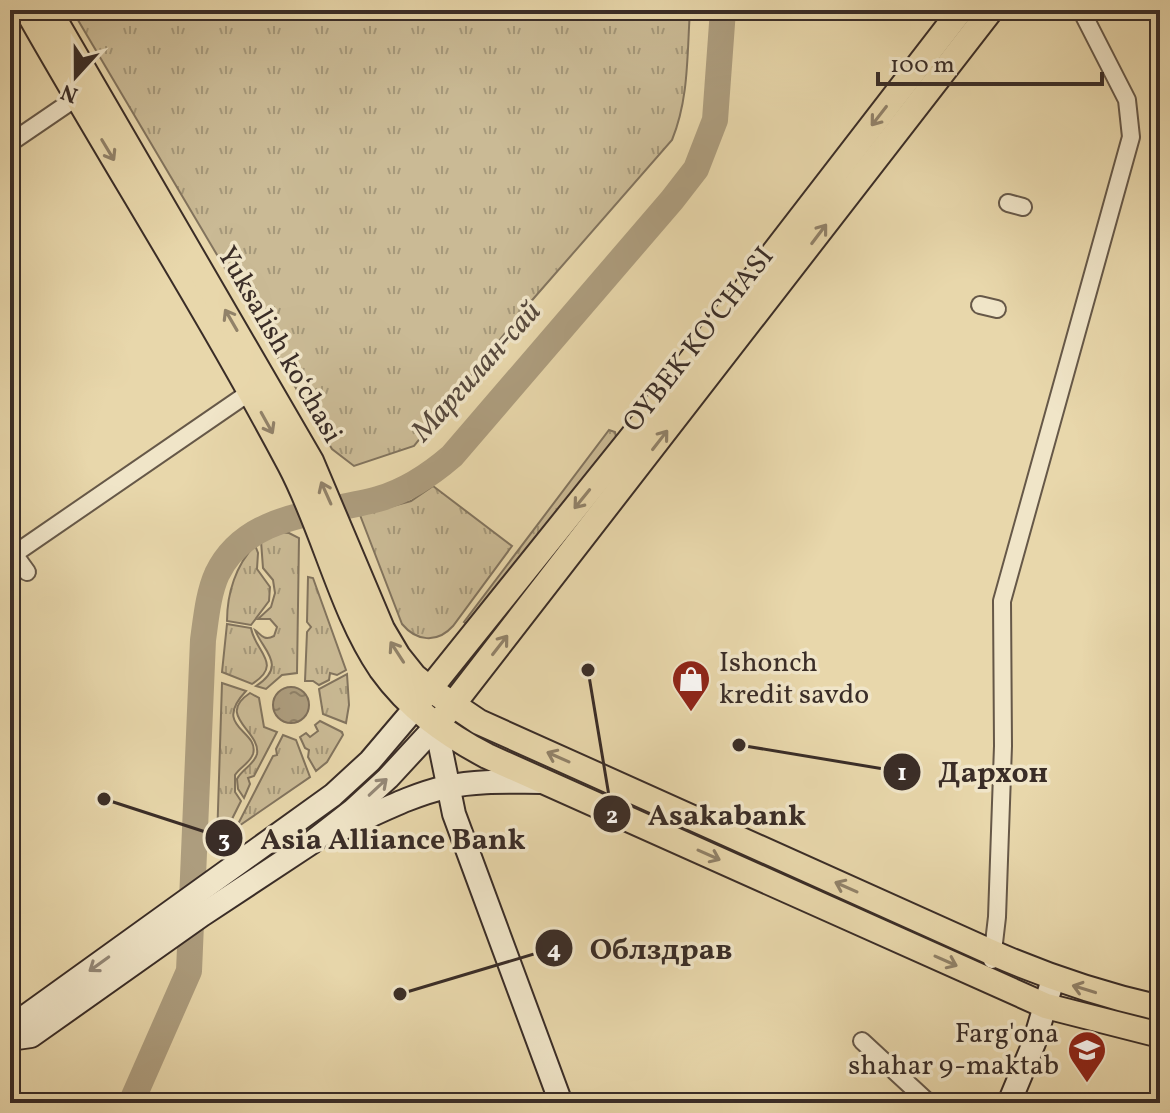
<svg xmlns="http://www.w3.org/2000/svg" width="1170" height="1113" font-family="Vollkorn,serif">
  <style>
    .grass { fill: url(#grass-tufts); stroke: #82745e; stroke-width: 2 }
    .water { fill: url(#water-ripples); stroke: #7f705b; stroke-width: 2 }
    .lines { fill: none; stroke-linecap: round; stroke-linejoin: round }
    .river { stroke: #ad9d7e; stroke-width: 26 }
    .street-casing { stroke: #665848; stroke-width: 20 }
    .secondary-casing { stroke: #3a2d27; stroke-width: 26 }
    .primary-casing { stroke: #3a2d27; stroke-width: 28 }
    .street { stroke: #f0e5c8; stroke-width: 16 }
    .secondary { stroke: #f0e5c8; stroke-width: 22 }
    .primary { stroke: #e8d7ab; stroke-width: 24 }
    .oneway { stroke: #918269 }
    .oneway2 { stroke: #958978 }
    .labels { text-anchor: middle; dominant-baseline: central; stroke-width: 7; stroke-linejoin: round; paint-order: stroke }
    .street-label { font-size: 28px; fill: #3a2d27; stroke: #f0e5c8 }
    .poi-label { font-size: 28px; fill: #3a2d27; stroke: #f0e5c8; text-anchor: start }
    .water-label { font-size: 30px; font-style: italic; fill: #57493d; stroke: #f0e5c8 }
    .leader { fill: none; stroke: #3a2d27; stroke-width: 3 }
    .callout-dot { fill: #3a2d27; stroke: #f0e5c8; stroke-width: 3 }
    .mark-label { font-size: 24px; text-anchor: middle; font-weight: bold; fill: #fff }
    .callout-label { font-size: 30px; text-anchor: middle; font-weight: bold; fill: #3a2d27; stroke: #f0e5c8; stroke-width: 7; stroke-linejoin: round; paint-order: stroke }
  </style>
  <defs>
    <pattern id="grass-tufts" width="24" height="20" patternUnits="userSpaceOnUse" patternTransform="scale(2)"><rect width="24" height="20" fill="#caba95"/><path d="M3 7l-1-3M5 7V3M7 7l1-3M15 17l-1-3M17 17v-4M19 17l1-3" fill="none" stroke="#a5987a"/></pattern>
    <pattern id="water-ripples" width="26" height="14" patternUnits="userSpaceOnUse" patternTransform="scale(2)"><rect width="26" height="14" fill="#ad9d7e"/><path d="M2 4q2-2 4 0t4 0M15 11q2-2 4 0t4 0" fill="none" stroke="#8e8067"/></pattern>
  </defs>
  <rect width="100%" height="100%" fill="#e8d7ab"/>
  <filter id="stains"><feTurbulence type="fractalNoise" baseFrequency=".0025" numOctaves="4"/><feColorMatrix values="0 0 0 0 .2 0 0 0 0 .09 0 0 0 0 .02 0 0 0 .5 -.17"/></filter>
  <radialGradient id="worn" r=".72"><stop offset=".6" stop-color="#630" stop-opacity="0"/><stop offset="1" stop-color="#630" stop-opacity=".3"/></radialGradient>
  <g class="grass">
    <path d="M72,10H690C687,54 689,99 672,140L527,306L414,446L354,466L332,449Z"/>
    <path d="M609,430L615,432L616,437L470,626L464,622Z"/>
    <path d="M433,486L512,546L453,626C437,644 416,641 402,624L360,515L411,501Z"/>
    <path d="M279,532L289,533L299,538L297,673L282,675L266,689L256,686C288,665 263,651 255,630C260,633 263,642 274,636L277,627L270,619H258L271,607L275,593L273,580L263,568L261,541Z"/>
    <path d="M255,545L258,553L257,569L270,587L269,601L251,625L227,621C227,593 236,565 255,545Z"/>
    <path d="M308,577L313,578L346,670L337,675L330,673L329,680L319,685L313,681H305L307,632L311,627L307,622Z"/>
    <path d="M227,624L251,628C255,652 284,664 252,684L222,672Z"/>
    <path d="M347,674L349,705L346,723L323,714L319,689Z"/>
    <path d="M222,683L246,691C211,728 260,730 253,754C250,763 240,767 235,775V792L241,801L224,835L217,841Z"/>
    <path d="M250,693L259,698L264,727L277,732L254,776L248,778L250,784L244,798L238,789L237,779C242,769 254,765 257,754C261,731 215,716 250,693Z"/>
    <path d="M320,721L342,732L343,735L327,762L316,771L308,757L309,750L305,748L300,737L306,733L310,737L318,731L315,725Z"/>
    <path d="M283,735L296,740L310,777L236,828L273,756L277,755L276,749Z"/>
  </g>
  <circle class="water" cx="291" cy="705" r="18"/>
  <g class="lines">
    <path class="river" d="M131,1103L189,971L203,640C206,619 208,594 217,574C247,512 320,515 378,499C406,491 430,475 452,456L672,200L696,169L715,120L723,10"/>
    <defs>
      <g id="street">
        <path d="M10,143L76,98"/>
        <path d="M1008,203L1023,207"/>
        <path d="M980,305L997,309"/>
        <path d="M14,554L27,572"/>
        <path d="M10,557L250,392"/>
        <path d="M992,960L997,917L1003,746L1002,601L1131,137L1127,100L1081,10"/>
        <path d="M862,1041L929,1103"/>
      </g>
      <g id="secondary">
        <path d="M436,726L454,814L561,1103"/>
        <path d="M341,829C376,814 410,795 447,787C478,780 511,782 542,782"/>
        <path d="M13,1038L19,1021L333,795L370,761L415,708"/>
        <path d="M10,1039L31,1036L202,915L311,843L352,811L388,778L436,726"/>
        <path d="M1009,1103L1034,1043L1053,979"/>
      </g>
      <g id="primary">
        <path d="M27,10C113,162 208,310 290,465C324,529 341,610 381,669C409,708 445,734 487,756L1046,1006L1160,1035"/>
        <path d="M49,10L311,461L382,629L398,656L414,676L430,689L479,722L993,953C1048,977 1102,995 1160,1008"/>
        <path d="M420,701L632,437L961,10"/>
        <path d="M444,716L991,10"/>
      </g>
    </defs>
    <use href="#street" class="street-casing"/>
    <use href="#secondary" class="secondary-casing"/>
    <use href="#primary" class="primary-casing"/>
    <use href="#street" class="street"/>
    <use href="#secondary" class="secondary"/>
    <use href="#primary" class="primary"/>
  </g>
  <defs><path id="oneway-shaft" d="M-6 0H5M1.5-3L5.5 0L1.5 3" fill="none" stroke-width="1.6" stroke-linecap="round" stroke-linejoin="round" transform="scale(2)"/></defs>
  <g class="oneway">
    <use href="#oneway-shaft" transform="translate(879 116) rotate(128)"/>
    <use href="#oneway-shaft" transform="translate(108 150) rotate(59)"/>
    <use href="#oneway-shaft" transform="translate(819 234) rotate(-53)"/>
    <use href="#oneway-shaft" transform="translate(231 320) rotate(-120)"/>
    <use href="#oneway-shaft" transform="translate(267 423) rotate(61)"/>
    <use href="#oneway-shaft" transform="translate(660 440) rotate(-52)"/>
    <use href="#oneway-shaft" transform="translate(326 493) rotate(-114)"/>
    <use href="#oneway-shaft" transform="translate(582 499) rotate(129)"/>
    <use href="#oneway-shaft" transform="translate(500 645) rotate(-52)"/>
    <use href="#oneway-shaft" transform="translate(397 652) rotate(-123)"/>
    <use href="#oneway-shaft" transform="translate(558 757) rotate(-156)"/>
    <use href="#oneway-shaft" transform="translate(709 855) rotate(24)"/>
    <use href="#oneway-shaft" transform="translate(846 887) rotate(-156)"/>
    <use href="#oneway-shaft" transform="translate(946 961) rotate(24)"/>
    <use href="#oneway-shaft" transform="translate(1084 989) rotate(-163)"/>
  </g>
  <g class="oneway2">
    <use href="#oneway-shaft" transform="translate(378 787) rotate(-43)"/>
    <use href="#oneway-shaft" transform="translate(99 964) rotate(144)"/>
  </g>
  <defs>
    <symbol id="shop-pin" viewBox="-11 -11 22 30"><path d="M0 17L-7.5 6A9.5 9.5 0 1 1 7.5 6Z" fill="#8f2418" stroke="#f0e5c8"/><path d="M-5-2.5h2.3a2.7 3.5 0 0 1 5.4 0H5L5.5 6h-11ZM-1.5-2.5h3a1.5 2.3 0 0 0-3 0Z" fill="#fff"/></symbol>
    <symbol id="school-pin" viewBox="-11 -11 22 30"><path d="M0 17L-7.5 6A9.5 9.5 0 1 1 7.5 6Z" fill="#8f2418" stroke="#f0e5c8"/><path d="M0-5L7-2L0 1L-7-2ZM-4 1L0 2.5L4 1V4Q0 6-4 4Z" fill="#fff"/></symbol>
  </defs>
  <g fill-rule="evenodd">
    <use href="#shop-pin" x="669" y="657" width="44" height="60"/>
    <use href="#school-pin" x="1065" y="1028" width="44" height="60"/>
  </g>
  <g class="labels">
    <g class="street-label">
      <text transform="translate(699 340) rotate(-52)">OYBEK KO‘CHASI</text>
      <text transform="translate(279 345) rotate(60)">Yuksalish koʻchasi</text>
    </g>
    <g class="poi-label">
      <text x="719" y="663">Ishonch<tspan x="719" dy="32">kredit savdo</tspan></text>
      <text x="1059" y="1034" text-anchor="end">Farg'ona<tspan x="1059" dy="32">shahar 9-maktab</tspan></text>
    </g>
    <g class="water-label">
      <text transform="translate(477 372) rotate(-48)">Маргилан-сай</text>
    </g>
  </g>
  <path class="leader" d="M739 745L902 772M588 670L612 814M104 799L224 838M400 994L554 948"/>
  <g class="callout-dot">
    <circle cx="739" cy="745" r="8"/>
    <circle cx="588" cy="670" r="8"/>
    <circle cx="104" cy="799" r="8"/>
    <circle cx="400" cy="994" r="8"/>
    <circle cx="902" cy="772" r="20"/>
    <circle cx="612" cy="814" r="20"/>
    <circle cx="224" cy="838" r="20"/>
    <circle cx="554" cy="948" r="20"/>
  </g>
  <g class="mark-label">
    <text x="902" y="780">1</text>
    <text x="612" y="823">2</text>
    <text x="224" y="847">3</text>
    <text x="554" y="957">4</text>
  </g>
  <g class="callout-label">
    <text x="993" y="782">Дархон</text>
    <text x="727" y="825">Asakabank</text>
    <text x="393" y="849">Asia Alliance Bank</text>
    <text x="661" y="959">Облздрав</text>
  </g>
  <rect width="1170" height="1113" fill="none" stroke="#e8d7ab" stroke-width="40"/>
  <rect x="12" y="12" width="1146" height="1089" fill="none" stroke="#3a2d27" stroke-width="4"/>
  <rect x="20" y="20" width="1130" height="1073" fill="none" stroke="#3a2d27" stroke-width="2"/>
  <g transform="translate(76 76) rotate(201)" stroke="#f0e5c8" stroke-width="6" paint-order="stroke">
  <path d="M0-6L14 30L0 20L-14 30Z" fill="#3a2d27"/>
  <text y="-12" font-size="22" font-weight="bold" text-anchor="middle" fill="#3a2d27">N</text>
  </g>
  <path d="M878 72v12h224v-12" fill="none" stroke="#3a2d27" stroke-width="4"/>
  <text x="890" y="72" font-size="24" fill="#3a2d27" stroke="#f0e5c8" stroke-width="6" paint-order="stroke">100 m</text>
  <rect width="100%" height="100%" filter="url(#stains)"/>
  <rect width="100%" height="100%" fill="url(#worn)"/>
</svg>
